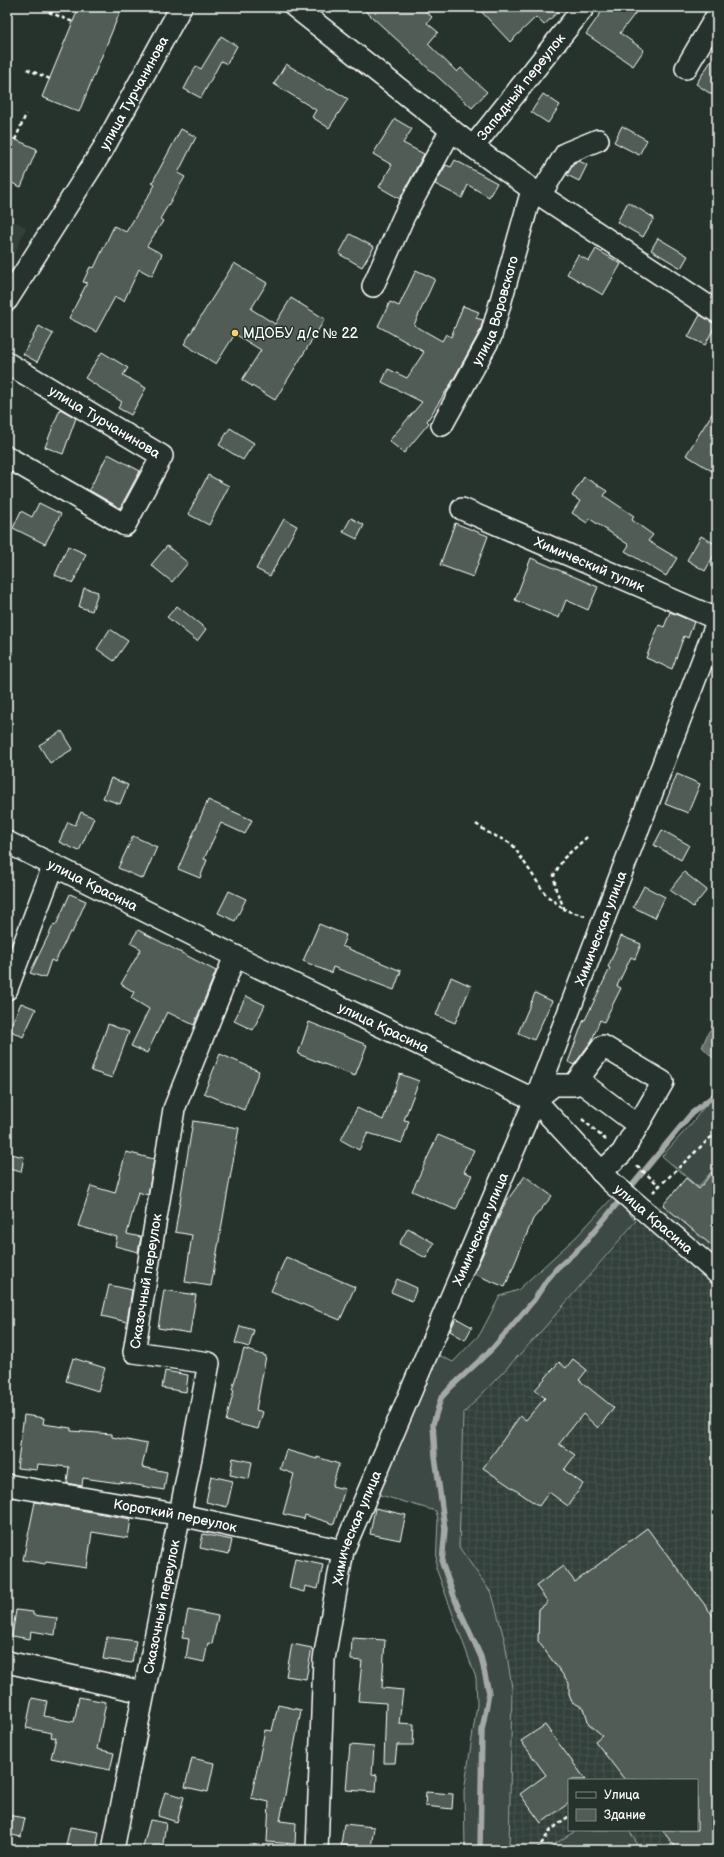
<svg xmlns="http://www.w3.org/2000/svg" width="724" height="1857" font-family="'Balsamiq Sans',sans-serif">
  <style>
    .built { fill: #333f3a }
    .industrial { fill: url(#industrial-grid); fill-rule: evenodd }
    .grass { fill: #3e4944; stroke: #9ea4a2 }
    .water { fill: url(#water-waves); stroke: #a4a9a7 }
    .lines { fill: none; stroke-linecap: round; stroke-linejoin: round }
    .stream { stroke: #a4a9a7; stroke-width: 5.5 }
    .building { fill: #515c57; stroke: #fff }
    .minor-casing { stroke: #fff; stroke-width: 24 }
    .path { stroke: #fff; stroke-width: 2.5; stroke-dasharray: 4 3; stroke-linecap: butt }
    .minor { stroke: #26332d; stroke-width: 21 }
    .poi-dot { fill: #ffd166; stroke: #26332d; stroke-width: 1.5 }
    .labels { text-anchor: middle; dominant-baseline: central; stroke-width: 3; stroke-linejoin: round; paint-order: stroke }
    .street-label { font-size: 14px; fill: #fff; stroke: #26332d }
    .poi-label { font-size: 14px; fill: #fff; stroke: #26332d; text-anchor: start }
  </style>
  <defs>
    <pattern id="industrial-grid" width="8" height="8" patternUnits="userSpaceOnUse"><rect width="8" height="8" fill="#333f3a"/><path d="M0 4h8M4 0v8" fill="none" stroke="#47524e"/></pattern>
    <pattern id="water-waves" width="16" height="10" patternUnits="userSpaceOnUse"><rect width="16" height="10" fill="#67706c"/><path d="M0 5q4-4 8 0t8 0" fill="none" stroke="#575a59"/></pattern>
  </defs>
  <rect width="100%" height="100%" fill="#26332d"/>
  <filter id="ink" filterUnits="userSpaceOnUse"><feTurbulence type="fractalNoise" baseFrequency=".025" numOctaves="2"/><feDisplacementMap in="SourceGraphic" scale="8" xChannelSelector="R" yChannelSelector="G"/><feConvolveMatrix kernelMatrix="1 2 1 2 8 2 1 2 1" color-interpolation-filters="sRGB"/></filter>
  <g filter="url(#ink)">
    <path class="built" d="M7,218L26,227L15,253L7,249Z"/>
    <path class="industrial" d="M717,1165V1850H509L512,1688L505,1642L492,1594L459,1547L463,1414L538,1335L650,1207L663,1205L686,1177L698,1187ZM569,1780H697V1830H569Z"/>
    <g class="grass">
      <path d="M717,1090V1165L698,1187L662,1156L691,1124Z"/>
      <path d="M613,1197L636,1221L538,1335L463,1414L459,1547L492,1594L505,1642L512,1688L509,1850H465L464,1791L477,1705L476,1678L436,1568L438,1519L436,1511L373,1493L434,1353L453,1362L480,1334L500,1296L518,1290L576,1237Z"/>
      <path d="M577,1830H628L635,1839L637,1850H545Z"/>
    </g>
    <path class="water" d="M717,1020V1059H714L702,1047L708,1033Z"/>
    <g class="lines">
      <path class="stream" d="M480,1850L482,1730L489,1693L481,1657L456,1602L442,1563L445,1529L435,1456L433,1424L441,1398L451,1387L492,1349L534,1300L547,1280L557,1268L583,1245L691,1114L717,1093"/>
    </g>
    <g class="building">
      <path d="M79,7H122L79,112L42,97Z"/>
      <path d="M361,7H421L432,17L427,23L438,32L428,44L457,72L461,68L487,92L472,108Z"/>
      <path d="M477,7H563L544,25L536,17L510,42Z"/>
      <path d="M605,7H640L620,33L644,50L633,66L586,34Z"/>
      <path d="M221,36L237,46L227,64L221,61L201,98L184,89L196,66L201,69Z"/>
      <path d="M717,52V98L696,84Z"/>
      <path d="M286,64L329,90L330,88L348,99L329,128L312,117L316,110L274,84Z"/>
      <path d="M543,94L560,105L548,123L531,112Z"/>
      <path d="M395,119L412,129L403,143L424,154L400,199L379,187L392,165L373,154Z"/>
      <path d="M622,126L647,140L639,155L614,142Z"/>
      <path d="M181,129L196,137L178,173L185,177L160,219L163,221L147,246L162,254L152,276L139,269L124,301L115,297L96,332L69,318L87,283L83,282L90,267L94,268L114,226L126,232L155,185L152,183Z"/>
      <path d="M7,136L37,149L21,187L7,181Z"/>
      <path d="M455,160L497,183L489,197L468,185L462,198L435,184L446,165L451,167Z"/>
      <path d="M579,161L587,165L579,181L567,175L574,163Z"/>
      <path d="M628,202L654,218L643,237L617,222Z"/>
      <path d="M350,234L374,247L362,267L339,254Z"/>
      <path d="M658,238L688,256L681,268L651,250Z"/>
      <path d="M596,249L621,264L603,295L567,274L578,255L589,261Z"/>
      <path d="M234,263L267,283L251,309L275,324L291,298L325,319L275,400L242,380L261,350L235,334L216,364L184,344Z"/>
      <path d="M416,270L435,279L414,325L442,341L446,334L451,337L463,306L479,312L476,318L483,320L480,331L452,382L427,421L429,423L404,453L389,441L422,402L382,382L388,369L407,378L424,352L378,326L390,302L399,306Z"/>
      <path d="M700,315L716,324L705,345L688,337Z"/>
      <path d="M39,326L53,334L37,362L23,354Z"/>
      <path d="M102,352L128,368L123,375L146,388L131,415L118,408L122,402L85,378Z"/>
      <path d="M717,406V462L712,471L686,455Z"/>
      <path d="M60,409L76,418L63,454L45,447Z"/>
      <path d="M230,428L254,443L243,460L219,445Z"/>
      <path d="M108,454L140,471L120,508L89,490Z"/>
      <path d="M208,475L229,486L209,525L188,514Z"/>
      <path d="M584,477L607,491L604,496L634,516L632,520L653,535L648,541L677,558L666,576L625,551L629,545L590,519L587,523L572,513L580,501L572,496Z"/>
      <path d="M39,503L61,514L45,544L13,528L21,511L32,517Z"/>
      <path d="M351,518L364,525L357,539L343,532Z"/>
      <path d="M284,519L297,526L270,576L256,569Z"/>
      <path d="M455,523L488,536L473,577L440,565Z"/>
      <path d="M701,536L717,545V550L705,571L687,560Z"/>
      <path d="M68,546L86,554L73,583L55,575Z"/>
      <path d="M167,546L188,563L172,582L151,565Z"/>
      <path d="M531,558L598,587L588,610L566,600L559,618L515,600Z"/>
      <path d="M84,588L98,592L92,611L79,607Z"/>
      <path d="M177,606L206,629L197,641L167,617Z"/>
      <path d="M670,612L694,622L688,638L684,636L672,669L646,658L659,625L664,627Z"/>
      <path d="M110,629L128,641L114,661L97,649Z"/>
      <path d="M62,731L73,749L50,763L39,745Z"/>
      <path d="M677,774L700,784L688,813L665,804Z"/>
      <path d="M111,778L128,785L120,804L103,798Z"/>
      <path d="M208,800L252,820L245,834L221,823L204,859L207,860L200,878L178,869Z"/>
      <path d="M81,812L94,818L79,851L59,842L68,822L75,825Z"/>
      <path d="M662,830L689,845L681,860L654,845Z"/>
      <path d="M133,836L157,847L143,879L118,868Z"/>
      <path d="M684,872L707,890L693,907L670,890Z"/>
      <path d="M644,886L665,897L655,918L633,907Z"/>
      <path d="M229,891L246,899L235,921L218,913Z"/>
      <path d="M70,894L86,901L72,933L70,932L55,962L51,960L45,978L30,973L54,924L56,925Z"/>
      <path d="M319,924L346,935L342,946L401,971L394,990L333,967L331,973L303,961Z"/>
      <path d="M138,930L216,971L194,1025L167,1012L147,1053L131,1046L149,1009L131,998L134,992L121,984L141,949L130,943Z"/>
      <path d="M621,936L641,944L635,959L631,957L617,986L621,988L604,1022L600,1020L592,1040L574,1065L568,1062L584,1019L585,1020L610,968L608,967Z"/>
      <path d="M451,977L471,986L455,1023L436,1015Z"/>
      <path d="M535,993L552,1001L534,1040L518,1033Z"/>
      <path d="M246,996L265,1005L253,1030L234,1021Z"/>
      <path d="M21,1003L36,1009L23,1037L9,1030Z"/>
      <path d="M309,1022L367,1045L355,1076L298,1054Z"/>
      <path d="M108,1024L129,1032L112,1078L91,1071Z"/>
      <path d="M220,1054L259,1071L244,1110L204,1093Z"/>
      <path d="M400,1074L419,1081L404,1120L409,1121L402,1143L368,1133L359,1150L341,1140L357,1108L383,1120Z"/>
      <path d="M193,1121L239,1128L211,1286L185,1282L192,1235L175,1232Z"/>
      <path d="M438,1135L474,1150L464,1172L472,1175L456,1210L412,1191Z"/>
      <path d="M126,1152L154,1159L148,1195L138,1192L127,1234L141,1237L138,1252L115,1246L117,1237L78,1226L91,1186L115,1193Z"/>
      <path d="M7,1153L24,1157L21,1172L7,1168Z"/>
      <path d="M717,1166V1250L663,1205L686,1178L699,1189Z"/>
      <path d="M525,1176L552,1196L533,1219L505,1287L474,1274L505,1203Z"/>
      <path d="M408,1228L434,1243L426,1258L399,1244Z"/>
      <path d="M286,1257L355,1287L340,1320L271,1291Z"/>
      <path d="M397,1279L417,1288L412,1301L391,1292Z"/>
      <path d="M109,1285L132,1290L127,1322L102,1316Z"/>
      <path d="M164,1290L196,1295L190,1333L158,1328Z"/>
      <path d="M456,1318L472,1327L465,1340L450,1331Z"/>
      <path d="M240,1326L254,1330L249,1347L235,1343Z"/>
      <path d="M244,1349L266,1356L256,1410L263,1412L258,1429L226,1421L234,1390H232Z"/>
      <path d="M73,1358L105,1368L98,1391L66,1381Z"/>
      <path d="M573,1359L587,1370L579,1380L614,1408L598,1428L583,1414L559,1444L575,1455L564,1470L583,1484L568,1506L549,1492L539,1506L483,1468L520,1416L526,1420L545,1398L535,1390L559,1362L566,1368Z"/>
      <path d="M165,1371L188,1375L186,1392L162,1388Z"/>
      <path d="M24,1415L44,1418L43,1424L71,1428V1431L112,1434V1437L147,1444L142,1467L167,1472L164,1490L120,1482L119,1483L83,1478L82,1486L67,1483L69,1467L38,1464L37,1470L17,1468Z"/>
      <path d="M286,1450L317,1459V1457L339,1464L332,1486L345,1489L334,1524L305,1515L304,1519L283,1514L294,1474L280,1469Z"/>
      <path d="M233,1458L252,1462L249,1479L230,1475Z"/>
      <path d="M211,1476L233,1481L227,1507L206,1502Z"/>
      <path d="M35,1502L131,1519L128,1538L92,1532L87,1568L46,1562L45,1564L23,1560Z"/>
      <path d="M375,1508L406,1515L400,1540L370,1534Z"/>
      <path d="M647,1528L717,1621V1850H678L662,1830H697V1780H625L595,1741L602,1735L589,1724L584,1708L572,1702L569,1695V1683L538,1641L539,1609L548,1602L536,1586L563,1566L575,1582Z"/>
      <path d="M203,1534L232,1540L229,1554L200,1548Z"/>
      <path d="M295,1559L323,1565L318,1589L305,1586L304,1592L289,1588Z"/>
      <path d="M16,1610L33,1612V1615L57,1618L55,1635L31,1631L30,1639L12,1636Z"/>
      <path d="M188,1610L218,1616L212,1644L208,1643L204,1662L186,1658L189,1639L182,1638Z"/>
      <path d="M107,1637L136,1641L132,1663L103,1659Z"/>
      <path d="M352,1638L385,1640L382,1688L403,1690L399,1723L414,1724L413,1745H397L395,1763H384L386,1703L358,1701L362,1661L351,1660Z"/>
      <path d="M292,1644L312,1648L306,1679L286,1676Z"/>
      <path d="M79,1697L106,1702L97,1749L114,1753L110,1770L51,1758L56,1738L51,1737L52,1733L26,1728L32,1698L47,1701L44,1716L74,1722Z"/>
      <path d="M278,1705L301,1710L280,1821L296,1823L295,1844L267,1842L269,1802L251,1798L265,1730L272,1731Z"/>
      <path d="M545,1725L586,1780H569V1803L541,1823L520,1794L546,1775L521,1741Z"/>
      <path d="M350,1745L374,1747L372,1774L377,1775L376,1792L346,1790Z"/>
      <path d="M192,1758L214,1763L208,1792L185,1787Z"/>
      <path d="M165,1792L184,1797L177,1822L158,1816Z"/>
      <path d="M426,1792L453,1794L452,1809L425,1806Z"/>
      <path d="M7,1815L25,1818L21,1837L7,1834Z"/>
      <path d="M150,1820L166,1823L162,1850H142Z"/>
      <path d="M344,1824L374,1827L371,1848L341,1845Z"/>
      <path d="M70,1827L99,1832L96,1850L66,1845Z"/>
    </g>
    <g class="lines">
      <defs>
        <g id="minor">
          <path d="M295,7L473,147L540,195L717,312"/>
          <path d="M686,68L717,15"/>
          <path id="s1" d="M473,147L584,7"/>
          <path d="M540,195L566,153L598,140"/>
          <path d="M373,286L404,216L451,130"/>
          <path id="s2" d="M7,300L103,149L181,7"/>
          <path id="s3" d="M7,363L162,456L125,525L7,457"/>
          <path id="s4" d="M442,425L491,336L532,190"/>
          <path id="s5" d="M462,509L717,619"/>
          <path id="s6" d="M7,842L235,956L535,1100L611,1182L717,1273"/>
          <path d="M7,989L53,867"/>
          <path d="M578,1080L638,1125"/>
          <path d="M535,1100L554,1085H574L603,1046L663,1082L622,1153L601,1172"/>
          <path id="s7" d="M7,1485L181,1515L343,1551"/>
          <path d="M7,1662L143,1692"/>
          <path id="s8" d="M113,1850C144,1687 179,1526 209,1363L134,1352L174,1109L235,956"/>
          <path id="s9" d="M317,1850L324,1659L343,1551L535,1100L717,622"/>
        </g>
      </defs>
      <use href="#minor" class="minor-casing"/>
      <g class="path">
        <path d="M49,12L73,22"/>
        <path d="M27,69L50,79"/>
        <path d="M15,140L26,114"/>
        <path d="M476,824L487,832L512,844L546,895L565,910"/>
        <path d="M585,916L565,910L556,890L554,875L564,858L587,837"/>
        <path d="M582,1119L607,1141"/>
        <path d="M637,1166L659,1185"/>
        <path d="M653,1192L710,1138L717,1134"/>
        <path d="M537,1850L551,1830L569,1816"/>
      </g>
      <use href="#minor" class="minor"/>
    </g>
  </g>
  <circle class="poi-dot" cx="235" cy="333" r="4"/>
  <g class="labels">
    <g class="street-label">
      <text stroke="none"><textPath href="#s1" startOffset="77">Западный переулок</textPath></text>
      <text stroke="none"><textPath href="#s2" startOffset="243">улица Турчанинова</textPath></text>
      <text stroke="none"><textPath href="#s4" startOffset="127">улица Воровского</textPath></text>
      <text stroke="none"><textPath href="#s3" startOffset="114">улица Турчанинова</textPath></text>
      <text stroke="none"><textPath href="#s5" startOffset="139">Химический тупик</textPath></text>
      <text stroke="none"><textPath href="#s6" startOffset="96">улица Красина</textPath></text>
      <text stroke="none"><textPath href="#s9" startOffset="975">Химическая улица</textPath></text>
      <text stroke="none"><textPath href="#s6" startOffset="420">улица Красина</textPath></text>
      <text stroke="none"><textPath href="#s6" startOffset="756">улица Красина</textPath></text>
      <text stroke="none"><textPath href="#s9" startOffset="651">Химическая улица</textPath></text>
      <text stroke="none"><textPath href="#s8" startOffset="644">Сказочный переулок</textPath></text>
      <text stroke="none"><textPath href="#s7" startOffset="171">Короткий переулок</textPath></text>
      <text stroke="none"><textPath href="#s9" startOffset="327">Химическая улица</textPath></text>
      <text stroke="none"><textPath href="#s8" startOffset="248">Сказочный переулок</textPath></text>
    </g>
    <g class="poi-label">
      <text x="243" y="333">МДОБУ д/с № 22</text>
    </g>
  </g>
  <rect width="724" height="1857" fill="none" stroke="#26332d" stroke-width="24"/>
  <rect x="12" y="12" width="700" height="1833" fill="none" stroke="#fff" stroke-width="1.5" filter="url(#ink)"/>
  <rect x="568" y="1779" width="130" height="52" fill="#26332d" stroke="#7d8581"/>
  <rect x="576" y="1792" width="20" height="6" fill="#26332d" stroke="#7d8581"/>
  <text x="604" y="1799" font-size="12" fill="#ffffff">Улица</text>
  <rect x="576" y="1809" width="20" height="12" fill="#515c57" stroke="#7d8581"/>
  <text x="604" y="1819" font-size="12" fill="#ffffff">Здание</text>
</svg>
